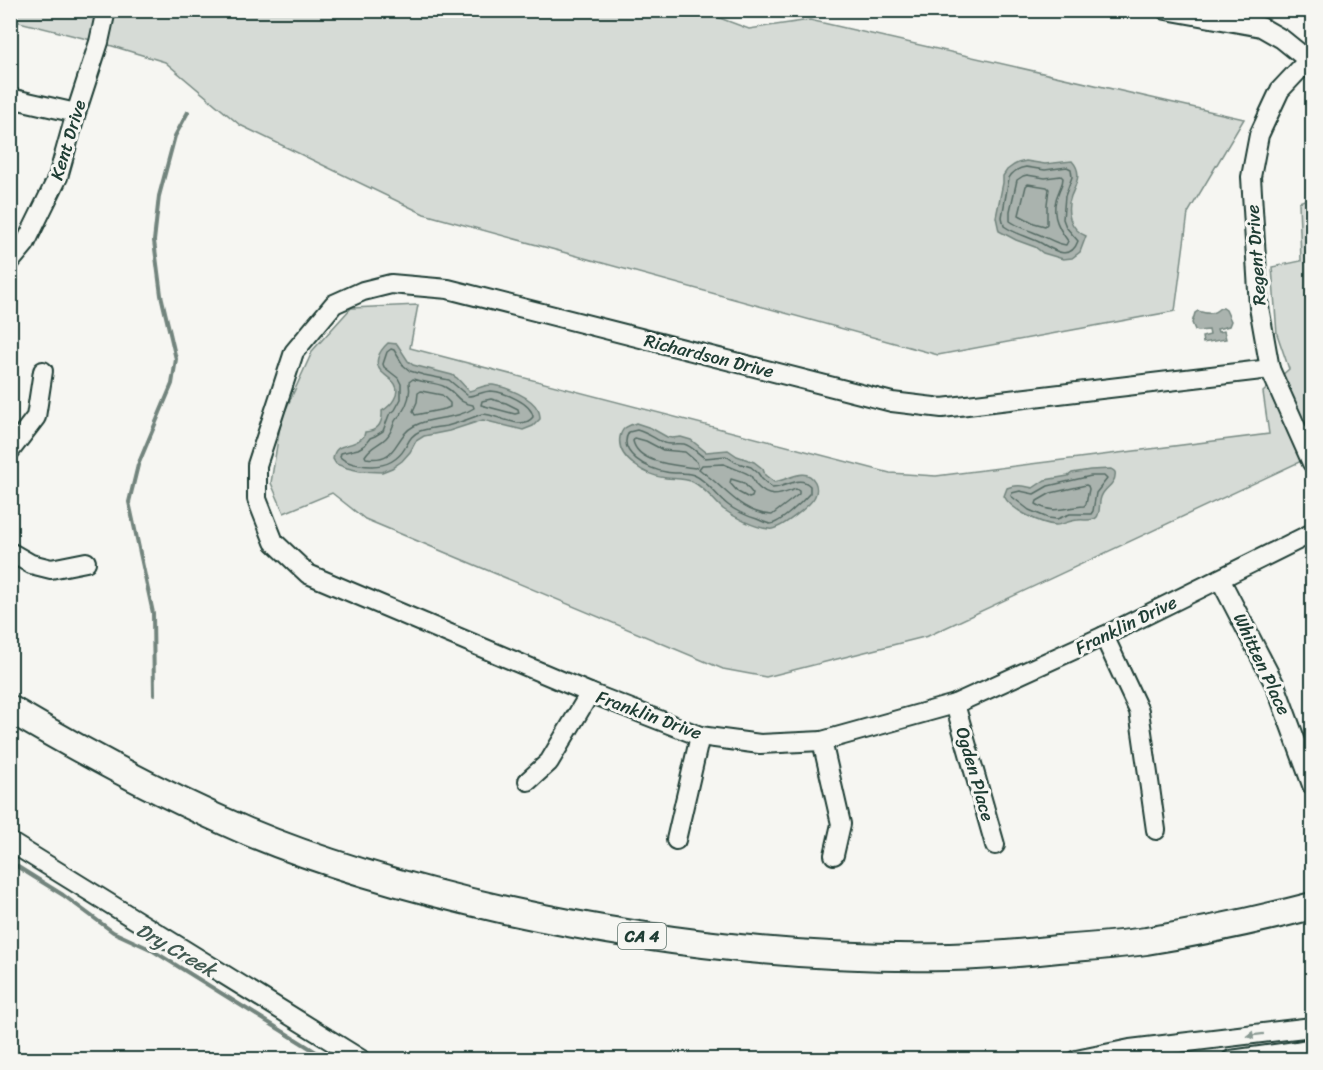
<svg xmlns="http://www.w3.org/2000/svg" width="1323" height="1070" font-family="Sriracha,sans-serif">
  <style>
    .green { fill: #d6dbd6; stroke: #7a8c85; stroke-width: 1.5 }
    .water { fill: #aab3ae; stroke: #72847d; stroke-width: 1.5 }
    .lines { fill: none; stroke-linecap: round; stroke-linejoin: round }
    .shore { stroke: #576c65; stroke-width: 1.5 }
    .stream { stroke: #72847d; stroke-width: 4 }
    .minor-casing { stroke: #1f3d34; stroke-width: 22 }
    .highway-casing { stroke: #1f3d34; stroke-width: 30 }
    .minor { stroke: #f6f6f2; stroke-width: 18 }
    .highway { stroke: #f6f6f2; stroke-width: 26 }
    .oneway { fill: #8a9a93 }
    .labels { text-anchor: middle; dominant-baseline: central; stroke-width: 6; stroke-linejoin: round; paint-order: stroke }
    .shield { fill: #f6f6f2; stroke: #60746d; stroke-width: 1.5 }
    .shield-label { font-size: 16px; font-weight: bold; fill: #1f3d34 }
    .street-label { font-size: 18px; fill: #1f3d34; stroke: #f6f6f2 }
    .water-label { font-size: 20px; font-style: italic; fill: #425a52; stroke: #f6f6f2 }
  </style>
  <rect width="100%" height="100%" fill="#f6f6f2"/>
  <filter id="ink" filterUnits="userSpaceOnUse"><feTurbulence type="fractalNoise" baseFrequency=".0167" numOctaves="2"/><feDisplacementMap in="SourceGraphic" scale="12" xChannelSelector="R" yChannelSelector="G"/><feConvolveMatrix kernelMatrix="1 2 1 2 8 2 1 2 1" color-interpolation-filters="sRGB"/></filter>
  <g filter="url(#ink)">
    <g class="green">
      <path d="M11,10L701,11L749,29L810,20L1244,119L1188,213L1175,311L938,355L424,214L240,125L165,62L99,42L11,20Z"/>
      <path d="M1312,145V456L928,636L766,677L723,669L365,519L332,493L284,513L271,483L281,420L313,350L351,308L418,305L410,348L890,473L936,476L1269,434L1263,392L1289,369L1277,334L1272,267L1301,261L1299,202L1310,198Z"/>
    </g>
    <g class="water">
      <path d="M1026,161L1045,164L1072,161C1083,173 1076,184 1071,196C1065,212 1070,229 1086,236L1080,252L1072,258L1063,259L1043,253L1035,247L1016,240L999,231L996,217L1003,183V176L1007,170L1014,165L1018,163Z"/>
      <path d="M1220,308H1223L1226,310L1231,321L1229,326L1217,329L1218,332L1224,331L1226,339L1203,343L1202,337L1210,335L1209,330L1198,331L1195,330L1192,323L1195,313L1198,311C1208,314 1212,315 1220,308Z"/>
      <path d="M388,343L397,344L408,361L413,365L452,375L457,378L469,391C477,389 485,384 493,385C506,387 532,397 538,410C540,413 540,415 540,419L533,426L523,430L483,420L449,431L424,436L416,441L410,452L402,461L392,468L382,472L360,471L347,468L336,464L333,459C335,440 352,450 364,436L365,432C377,431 383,424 382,411C391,406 401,394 395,384C393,380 387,377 384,374C372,365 378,352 388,343Z"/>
      <path d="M636,423L651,428L667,437L672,438L681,437L691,440L706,452L728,450L737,456L754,462L763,469L765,475L774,482C787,481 806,465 815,482C817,486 817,492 815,496C811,505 779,531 769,529C755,528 734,517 723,509C713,500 705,488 693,482C685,478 674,479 666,478C647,476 616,459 620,437C622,427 628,426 636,423Z"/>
      <path d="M1111,469C1114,471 1116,471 1115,476C1115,484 1105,488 1102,495C1098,501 1101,512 1097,517C1093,522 1084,519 1078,520C1070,520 1063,525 1056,525C1040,524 1010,509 1004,496L1007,488C1016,484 1024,486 1033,488L1045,480L1068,476L1072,473L1090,470Z"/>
    </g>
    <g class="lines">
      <g class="shore">
        <path d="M1026,167L1045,170L1067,167L1071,169L1072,177L1065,196L1063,219L1066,227L1078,241C1070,263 1052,249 1039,242C1027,236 1015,234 1004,226L1002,217L1009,178C1013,171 1019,168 1026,167Z"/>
        <path d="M1027,175L1045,178L1061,176L1063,178C1063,183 1061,186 1059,191C1050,211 1056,225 1068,241L1066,245C1056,244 1048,238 1038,234C1028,230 1019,227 1010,221V211L1017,180L1023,176Z"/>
        <path d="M1028,184L1047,187L1049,189L1047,204V224L1045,226L1034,223L1019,215L1026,186Z"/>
        <path d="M391,349L394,350L403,365L410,371L424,375L449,380L468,396C476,396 483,391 491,391C504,392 532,403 533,417C521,432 498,414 482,414C471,418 459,423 447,426C438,427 428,428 420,431C411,435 409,441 405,448C395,465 378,468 360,465C352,464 345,462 340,457L341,453L358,449L365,445L370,438L375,436L383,431L389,415L395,410L401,399V384L398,378L384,367L383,364L387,352Z"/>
        <path d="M413,379C423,383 436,382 445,387C457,393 457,403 473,405L474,408C456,420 433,416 414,426C393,437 399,463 366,458L365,456C371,446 379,445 386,438C392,432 392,427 395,421C397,417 399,417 401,414C408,404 411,393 409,382Z"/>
        <path d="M421,391L442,395L450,403V407L445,409L415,415L413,411L417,402L418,393Z"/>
        <path d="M491,399L506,403L518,409L519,413L515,414L481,405L482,401Z"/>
        <path d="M637,430C648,433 655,439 664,443C671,445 677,443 684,444C692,446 698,454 705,458L726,456L735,462L751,467L758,473L762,479L772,488C785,488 800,474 810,486V493C803,501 780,524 770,524C766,523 761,521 757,519C747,516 736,511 728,505C716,496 708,481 694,475C685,472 675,474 666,472C649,470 616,453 629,432Z"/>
        <path d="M635,438L646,441L663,450L685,452L697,462L698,466L695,468C677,465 638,464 633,441Z"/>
        <path d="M724,464C731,468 747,472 751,476C753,479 754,482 756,485C770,500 779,495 796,489L799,491V494L772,515C747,514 732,497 714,481C709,477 704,473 699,469L702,465Z"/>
        <path d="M1091,476H1104L1107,479L1096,493L1093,511L1091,514H1070L1057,519L1048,518L1029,510L1011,496L1012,493L1020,491L1034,494L1048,486Z"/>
        <path d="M731,479L744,483L753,494L752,497L749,498L738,492L730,483Z"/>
        <path d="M1086,485L1088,486L1089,489L1086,504L1084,506C1065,507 1054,515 1036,504L1037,501L1051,493Z"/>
      </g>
      <g class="stream">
        <path d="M154,695L153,613L129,502L138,465L172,384L176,359L161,295L154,241L159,196L175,136L188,112"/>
        <path d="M10,862L63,895L113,932L150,949L329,1060"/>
      </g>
      <defs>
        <g id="minor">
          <path d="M1166,10L1261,27L1282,39L1308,60"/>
          <path d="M1312,56L1280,90L1259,135L1251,177L1259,307L1270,369L1312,463"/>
          <path d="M10,98L76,113"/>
          <path d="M10,262L25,244L58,177L76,113L99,42L106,10"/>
          <path d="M1270,369L942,408L892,402L448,289L391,284L363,291L334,304L294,352L257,465V499L274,542L308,574L590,693L700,736L760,744L822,741L955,704L1104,636L1312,533"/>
          <path d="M10,451L36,417L43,371"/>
          <path d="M10,552L31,564L51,569L86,562"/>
          <path d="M1220,579L1276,687L1312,785"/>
          <path d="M1104,636L1139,711L1156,830"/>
          <path d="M955,704L995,845"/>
          <path d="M822,741L841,824L834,855"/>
          <path d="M528,781L549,762L590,693"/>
          <path d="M676,840L700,736"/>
          <path d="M10,842L362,1060"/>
          <path d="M1076,1060L1130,1049L1312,1027"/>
          <path d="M1231,1060L1296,1051L1312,1048"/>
        </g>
        <path id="highway" d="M10,709C86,754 165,796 246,831C329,866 417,890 505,910C651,942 801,960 950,957C986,956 1022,953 1058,949C1088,947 1117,945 1146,941C1202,932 1258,920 1312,906"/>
      </defs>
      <use href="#minor" class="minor-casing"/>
      <use href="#highway" class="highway-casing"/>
      <use href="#minor" class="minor"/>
      <use href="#highway" class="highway"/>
    </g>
    <defs><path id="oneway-solid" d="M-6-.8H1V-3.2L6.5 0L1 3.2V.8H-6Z" transform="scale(1.5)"/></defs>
    <use class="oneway" href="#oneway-solid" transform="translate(1255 1035) rotate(173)"/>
  </g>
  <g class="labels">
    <rect class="shield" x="618" y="923" width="48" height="26" rx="4.5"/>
    <g class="shield-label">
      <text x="642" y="936">CA 4</text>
    </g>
    <g class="street-label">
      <text transform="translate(68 140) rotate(-73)">Kent Drive</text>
      <text transform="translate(1256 255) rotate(-94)">Regent Drive</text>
      <text transform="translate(709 356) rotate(14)">Richardson Drive</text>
      <text transform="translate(1126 625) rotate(-26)">Franklin Drive</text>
      <text transform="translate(1262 664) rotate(65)">Whitten Place</text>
      <text transform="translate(649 715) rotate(20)">Franklin Drive</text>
      <text transform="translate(975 774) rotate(74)">Ogden Place</text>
    </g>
    <g class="water-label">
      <text transform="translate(176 950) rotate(30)">Dry Creek</text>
    </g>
  </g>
  <rect width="1323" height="1070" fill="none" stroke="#f6f6f2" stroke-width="36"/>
  <rect x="18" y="18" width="1287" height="1034" fill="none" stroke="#1f3d34" stroke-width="2" filter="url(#ink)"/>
</svg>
